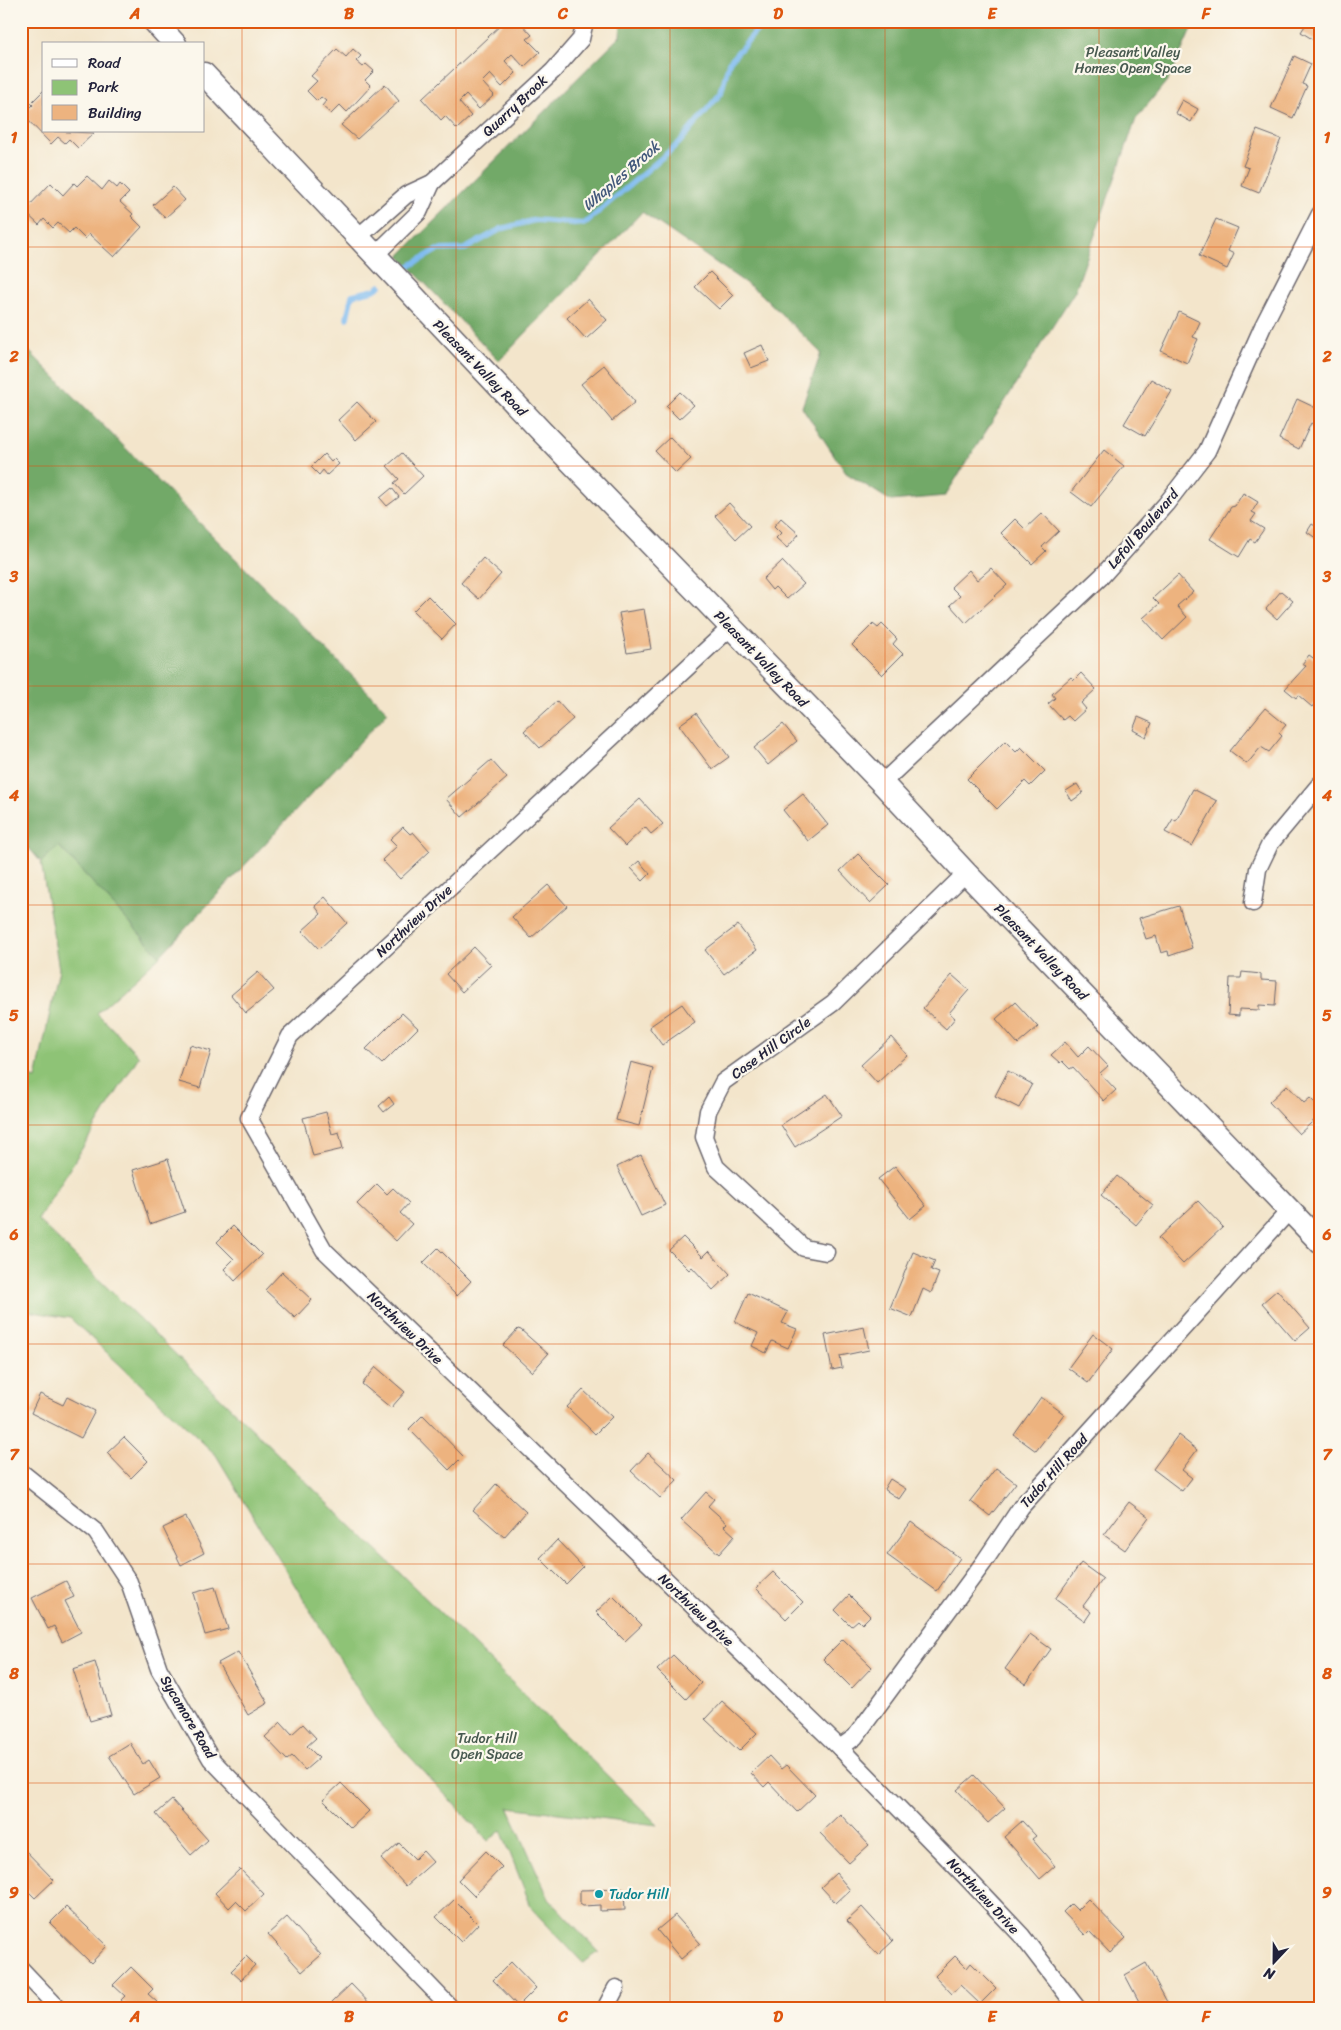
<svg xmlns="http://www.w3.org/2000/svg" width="1341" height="2030" font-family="Sriracha,sans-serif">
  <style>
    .green { fill: #8ec376; stroke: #587258 }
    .forest { fill: #72a967; stroke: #4a6651 }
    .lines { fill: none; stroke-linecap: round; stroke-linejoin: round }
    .stream { stroke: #7ebbf1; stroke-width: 5.5 }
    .building { fill: #edb37f }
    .minor-casing { stroke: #6b666d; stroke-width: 19 }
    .secondary-casing { stroke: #6b666d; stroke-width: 25 }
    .minor { stroke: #fff; stroke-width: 16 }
    .secondary { stroke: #fff; stroke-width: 22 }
    .grid { fill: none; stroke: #de560e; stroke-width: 1; stroke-opacity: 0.55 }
    .culture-dot { fill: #0f9aa8; stroke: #fbf7ec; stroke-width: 2 }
    .labels { text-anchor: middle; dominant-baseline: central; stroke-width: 4.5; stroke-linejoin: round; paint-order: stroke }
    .park-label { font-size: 14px; fill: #485a50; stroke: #fbf7ec }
    .street-label { font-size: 14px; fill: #22223b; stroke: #fbf7ec }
    .culture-label { font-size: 14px; fill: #0d838f; stroke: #fbf7ec; text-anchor: start }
    .water-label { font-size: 15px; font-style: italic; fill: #42587b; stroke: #fbf7ec }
    .neatline { fill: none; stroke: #de560e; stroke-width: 2 }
    .grid-label { font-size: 16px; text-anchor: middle; font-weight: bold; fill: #de560e }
  </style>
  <rect width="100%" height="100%" fill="#fbf7ec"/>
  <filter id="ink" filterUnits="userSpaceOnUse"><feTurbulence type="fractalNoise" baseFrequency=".02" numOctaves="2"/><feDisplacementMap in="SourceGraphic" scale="10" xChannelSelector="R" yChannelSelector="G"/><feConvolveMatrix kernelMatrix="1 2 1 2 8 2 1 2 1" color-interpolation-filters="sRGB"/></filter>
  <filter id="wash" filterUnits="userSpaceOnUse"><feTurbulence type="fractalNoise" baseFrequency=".0096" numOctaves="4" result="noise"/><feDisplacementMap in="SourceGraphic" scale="20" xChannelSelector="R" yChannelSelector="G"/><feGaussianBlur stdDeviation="1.12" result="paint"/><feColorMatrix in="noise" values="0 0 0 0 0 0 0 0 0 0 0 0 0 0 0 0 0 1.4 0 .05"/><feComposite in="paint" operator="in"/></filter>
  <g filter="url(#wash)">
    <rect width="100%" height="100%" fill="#f3e5cb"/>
    <path class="green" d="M58,845L160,956L97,1013L139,1056L38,1220L658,1825L508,1807L549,1899L599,1952L583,1963L532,1909L501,1830L488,1841L377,1721L216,1455L70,1318L21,1310V1110L24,1104L21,1103V1074L36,1079L59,969L41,862Z"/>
    <g class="forest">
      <path d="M621,21H1195L1170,77L1136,119L1075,291L945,496L891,501L846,473L802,407L821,353L760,293L642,212L499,361L399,256L620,36Z"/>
      <path d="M21,343L388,712L160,956L59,846L41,862L21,839Z"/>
    </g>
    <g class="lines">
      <g class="stream">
        <path d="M406,268L437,250L465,249L501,229L535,220L584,224L679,143L721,93L729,62L765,21"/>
        <path d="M347,318L352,295L374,290L380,286"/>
      </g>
    </g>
    <g id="blocks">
      <g class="building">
        <path d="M505,21H519L532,35L527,39L540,52L524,67L512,54L505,61L516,73L502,87L490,74L482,82L494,95L479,109L466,95L459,102L471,116L457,129L445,116L441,120L422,99Z"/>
        <path d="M1308,21L1318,23L1320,21V44L1301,32Z"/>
        <path d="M337,49L346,57L353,49L361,56L356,61L363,67L366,64L374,71L365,80L371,86L347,112L340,105L331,114L322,106L326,101L321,97L317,101L307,91L317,81L311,76Z"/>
        <path d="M1294,56L1311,64L1302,84L1307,86L1293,118L1271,108Z"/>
        <path d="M385,84L399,101L357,139L341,125Z"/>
        <path d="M44,90V131L94,133L78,148L69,139L65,143L58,137L51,144L23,115L33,105L31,103Z"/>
        <path d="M1182,100L1198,109L1191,122L1175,113Z"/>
        <path d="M1257,130L1281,139L1259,193L1242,186L1249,168L1243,166Z"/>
        <path d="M87,176L102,190L109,181L117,188L120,184L129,193L120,202L133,214L131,216L142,227L114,257L89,234L85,239L74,228L69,233L58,223L53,228L44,219L39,225L24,211L51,183L63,195L74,183L77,186Z"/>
        <path d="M173,187L185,200L165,218L153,205Z"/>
        <path d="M1216,219L1238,228L1228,251L1234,254L1227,269L1199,256Z"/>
        <path d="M710,272L733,295L719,309L695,287Z"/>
        <path d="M588,299L607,320L586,339L567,318Z"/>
        <path d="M1179,312L1200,322L1193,337L1198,339L1187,363L1161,351Z"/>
        <path d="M762,345L769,361L751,368L744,353Z"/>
        <path d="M604,365L635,402L612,421L581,384Z"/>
        <path d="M1151,379L1172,391L1145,436L1124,424Z"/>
        <path d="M680,392L694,405L679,419L666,406Z"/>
        <path d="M1297,399L1316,408L1320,412V427L1311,423L1299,449L1279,439Z"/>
        <path d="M357,402L376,422L356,440L338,420Z"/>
        <path d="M670,437L691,459L676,473L655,451Z"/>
        <path d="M1104,450L1124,466L1091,507L1071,492Z"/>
        <path d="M402,453L423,476L404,494L394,483L399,479L387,466Z"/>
        <path d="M324,454L331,462L334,459L339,464L327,475L323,470L319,475L311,467Z"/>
        <path d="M392,488L399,497L387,506L380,498Z"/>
        <path d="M1243,493L1258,502L1252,512L1256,514L1251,521L1264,529L1255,542L1250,539L1239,557L1210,539L1231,507L1235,506Z"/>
        <path d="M729,503L750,526L736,539L715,516Z"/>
        <path d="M1042,513L1059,531L1042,547L1046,551L1032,564L1001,533L1015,519L1025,529Z"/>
        <path d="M781,518L799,534L787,548L776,538L781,533L774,526Z"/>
        <path d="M1312,524L1320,529V541L1307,532Z"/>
        <path d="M483,558L501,574L479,599L461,583Z"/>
        <path d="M782,561L804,584L787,599L775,587L772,590L763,579Z"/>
        <path d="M991,568L1007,585L966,623L950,605L960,596L951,587L969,570L977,580Z"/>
        <path d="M1178,575L1193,592L1177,606L1187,617L1163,640L1143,618L1159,604L1153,598Z"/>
        <path d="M1281,591L1293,601L1277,619L1266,609Z"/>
        <path d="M428,596L456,624L442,639L413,611Z"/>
        <path d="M644,609L651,649L627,653L619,613Z"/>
        <path d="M873,624L878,628L882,624L897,639L893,644L903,654L882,675L852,645Z"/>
        <path d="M1320,654V697L1312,707L1298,695L1296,698L1285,689L1306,666L1302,664L1309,655L1316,660Z"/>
        <path d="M1081,673L1096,689L1081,703L1086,709L1073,721L1068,716L1063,720L1048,704L1055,698L1052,694L1071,677L1074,680Z"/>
        <path d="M557,701L573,719L540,748L524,731Z"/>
        <path d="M1265,708L1286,725L1279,733L1282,736L1269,752L1261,747L1247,764L1230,751Z"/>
        <path d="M696,713L729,757L712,769L679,725Z"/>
        <path d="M1138,717L1152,723L1146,737L1133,730Z"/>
        <path d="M783,724L797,741L768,765L754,748Z"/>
        <path d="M1005,741L1016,752L1021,747L1045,771L1030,786L1025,781L997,809L967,779Z"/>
        <path d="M491,760L507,778L462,817L446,799Z"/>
        <path d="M1077,784L1083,793L1072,801L1066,791Z"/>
        <path d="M1193,789L1217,801L1192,846L1165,832L1173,819L1176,821Z"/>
        <path d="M803,794L828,825L808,841L783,810Z"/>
        <path d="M640,799L663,824L651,834L645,827L625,846L608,828Z"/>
        <path d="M403,827L410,834L413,832L430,851L400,879L382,860L397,846L390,839Z"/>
        <path d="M858,854L889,885L870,903L840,871Z"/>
        <path d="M639,861L650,874L643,881L631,868Z"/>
        <path d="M548,885L567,906L531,938L512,917Z"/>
        <path d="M325,897L347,923L319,949L302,931L321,914L315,906Z"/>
        <path d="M1179,906L1192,948L1169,956L1168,951L1161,953L1156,936L1146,939L1139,918Z"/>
        <path d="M738,925L757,950L724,974L705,950Z"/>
        <path d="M474,947L491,965L462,992L446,974Z"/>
        <path d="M258,972L274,990L246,1013L231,995Z"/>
        <path d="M1242,972L1261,974V980L1277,981L1275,1006L1259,1005V1010L1239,1009V1016L1228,1015L1230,978H1241Z"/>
        <path d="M952,975L969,990L949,1013L955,1018L946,1029L923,1008Z"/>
        <path d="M1015,1002L1038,1027L1018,1044L996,1019Z"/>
        <path d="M682,1004L695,1022L662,1045L649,1027Z"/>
        <path d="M402,1013L418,1028L382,1064L366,1049Z"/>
        <path d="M891,1037L907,1055L877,1083L861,1065Z"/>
        <path d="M1065,1042L1078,1057L1089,1046L1108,1066L1100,1073L1116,1090L1104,1101L1073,1067L1070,1069L1062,1061L1060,1063L1051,1055Z"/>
        <path d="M190,1045L211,1051L200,1088L179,1082Z"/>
        <path d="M631,1062L653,1068L639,1126L616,1120Z"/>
        <path d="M1008,1071L1032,1084L1019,1108L995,1096Z"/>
        <path d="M1287,1085L1304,1103L1310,1098L1320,1108V1115L1299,1134L1269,1102Z"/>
        <path d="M827,1094L842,1116L795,1147L781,1125Z"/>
        <path d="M389,1097L394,1104L384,1112L379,1106Z"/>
        <path d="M326,1112L332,1134L339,1132L343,1149L313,1156L303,1118Z"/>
        <path d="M641,1155L665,1205L641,1216L617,1167Z"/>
        <path d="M168,1159L185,1212L150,1224L133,1170Z"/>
        <path d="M895,1166L926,1206L910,1219L878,1179Z"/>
        <path d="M1117,1176L1153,1205L1136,1225L1101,1195Z"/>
        <path d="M377,1184L387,1194L393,1188L409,1203L400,1213L412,1224L396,1241L357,1204Z"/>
        <path d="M1198,1201L1223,1227L1183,1264L1158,1238Z"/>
        <path d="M233,1226L262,1255L235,1281L224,1269L234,1259L217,1242Z"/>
        <path d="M683,1237L703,1257L709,1251L730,1274L713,1290L692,1267L689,1270L669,1250Z"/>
        <path d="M438,1248L471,1281L457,1296L423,1263Z"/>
        <path d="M913,1252L935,1261L931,1270L939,1273L931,1293L923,1289L912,1317L890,1308Z"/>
        <path d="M282,1272L312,1300L295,1318L265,1290Z"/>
        <path d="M1277,1290L1310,1328L1295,1341L1262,1303Z"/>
        <path d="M748,1293L788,1312L782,1323L797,1329L788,1348L772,1341L766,1353L752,1346L758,1333L735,1322Z"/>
        <path d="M864,1327L869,1350L840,1356L842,1368L832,1370L825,1335Z"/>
        <path d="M518,1329L521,1330L548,1354L532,1372L503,1345Z"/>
        <path d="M1093,1334L1113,1349L1088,1383L1068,1368Z"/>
        <path d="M376,1367L405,1392L391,1408L362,1384Z"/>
        <path d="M583,1390L612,1417L595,1434L567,1407Z"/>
        <path d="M40,1394L63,1405L67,1397L95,1411L81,1438L31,1413Z"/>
        <path d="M1041,1397L1064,1414L1036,1451L1014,1435Z"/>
        <path d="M423,1415L463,1456L449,1470L409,1429Z"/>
        <path d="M1178,1435L1197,1450L1182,1470L1192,1478L1182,1491L1153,1469Z"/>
        <path d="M124,1437L148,1461L131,1478L107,1453Z"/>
        <path d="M648,1453L677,1480L660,1498L631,1471Z"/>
        <path d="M996,1468L1016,1483L990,1516L970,1501Z"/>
        <path d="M890,1479L906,1489L899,1499L884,1489Z"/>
        <path d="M496,1484L526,1512L504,1537L473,1510Z"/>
        <path d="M706,1492L714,1499L708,1506L727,1523L724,1526L735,1536L719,1554L681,1520Z"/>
        <path d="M1129,1502L1149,1517L1125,1550L1104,1535Z"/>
        <path d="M186,1517L204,1553L181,1565L163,1528Z"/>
        <path d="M911,1522L960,1558L937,1591L887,1555Z"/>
        <path d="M557,1540L583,1567L566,1584L540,1558Z"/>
        <path d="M1081,1563L1103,1579L1083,1606L1091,1612L1085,1621L1055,1599Z"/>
        <path d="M773,1572L803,1602L786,1619L756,1588Z"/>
        <path d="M66,1581L74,1597L65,1601L81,1632L62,1642L54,1626L48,1629L32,1598Z"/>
        <path d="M215,1587L228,1629L205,1635L193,1593Z"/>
        <path d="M849,1595L870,1616L862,1624L858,1620L851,1626L835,1610Z"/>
        <path d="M613,1596L642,1625L625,1641L596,1612Z"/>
        <path d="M1030,1634L1051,1649L1026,1684L1005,1669Z"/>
        <path d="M843,1639L872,1667L852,1688L823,1659Z"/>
        <path d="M238,1652L268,1703L248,1715L218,1663Z"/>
        <path d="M673,1655L701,1683L686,1699L657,1670Z"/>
        <path d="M95,1662L111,1715L90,1721L73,1669Z"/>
        <path d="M722,1701L757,1733L739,1751L705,1719Z"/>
        <path d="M281,1722L292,1734L303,1724L316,1738L307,1746L319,1758L305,1770L292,1756L287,1760L265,1737Z"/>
        <path d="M130,1743L143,1764L149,1760L160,1778L134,1794L109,1756Z"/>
        <path d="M769,1756L781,1769L786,1765L815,1795L797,1812L769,1782L764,1787L751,1773Z"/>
        <path d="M974,1775L1005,1808L988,1823L957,1790Z"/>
        <path d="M341,1783L369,1811L351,1828L323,1800Z"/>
        <path d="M172,1800L208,1840L191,1855L156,1814Z"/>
        <path d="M840,1814L869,1845L849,1863L820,1833Z"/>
        <path d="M1022,1821L1036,1836L1032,1839L1055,1866L1040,1879L1004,1837Z"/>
        <path d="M399,1843L415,1859L423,1851L433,1862L406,1886L381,1859Z"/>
        <path d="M21,1846L54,1880L35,1898L21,1884Z"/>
        <path d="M486,1851L502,1867L474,1896L458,1880Z"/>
        <path d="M240,1869L264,1894L246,1911L236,1901L229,1908L215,1893Z"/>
        <path d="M836,1873L850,1890L836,1903L821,1887Z"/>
        <path d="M624,1889L625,1910L600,1911V1905L583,1906L580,1904V1890Z"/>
        <path d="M1088,1899L1126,1938L1110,1953L1089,1931L1085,1935L1063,1912L1071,1904L1077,1910Z"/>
        <path d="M454,1900L478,1924L461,1942L436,1917Z"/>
        <path d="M66,1907L107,1946L91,1963L50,1923Z"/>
        <path d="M862,1907L893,1941L878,1955L847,1921Z"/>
        <path d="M675,1915L700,1943L681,1959L657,1930Z"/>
        <path d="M287,1917L321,1955L302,1972L268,1934Z"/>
        <path d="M246,1956L255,1965L241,1980L231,1971Z"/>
        <path d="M955,1956L967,1968L971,1963L996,1988L980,2004L960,1985L952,1994L935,1976Z"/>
        <path d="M511,1962L536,1988L518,2006L493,1980Z"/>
        <path d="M1146,1963L1167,2002L1154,2009H1143L1125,1975Z"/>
        <path d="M131,1967L153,1989L148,1994L157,2002L150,2009H130L121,2000L125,1996L113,1985Z"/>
        <path d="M351,1984L375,2009H338L332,2002Z"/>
      </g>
    </g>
  </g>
  <g filter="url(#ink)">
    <use href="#blocks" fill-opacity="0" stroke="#6b666d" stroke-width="1"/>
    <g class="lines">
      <defs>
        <g id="minor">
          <path d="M357,238L406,195L432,183L553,71L581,39L585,21"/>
          <path d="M374,256L419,212L432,183"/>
          <path d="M731,627L290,1036L249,1118L324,1250L840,1748L967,1878L1022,1936L1078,2009"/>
          <path d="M882,783L1102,576L1166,504L1207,451L1263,326L1320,214"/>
          <path d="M1253,903L1258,869L1270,844L1320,784"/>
          <path d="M826,1252L804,1248L716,1167L704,1137L708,1111L723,1082L833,1003L966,873"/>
          <path d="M21,1472L96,1532L129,1582L159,1669L211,1759L452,2009"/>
          <path d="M840,1748L855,1737L984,1562L1021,1507L1290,1210"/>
          <path d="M21,1969L59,2009"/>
          <path d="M605,2009L616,1988"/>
        </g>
        <g id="secondary">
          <path d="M154,21L175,44"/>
          <path d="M204,74L542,432L882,783L966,873L1320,1242"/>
        </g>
      </defs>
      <use href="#minor" class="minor-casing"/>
      <use href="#secondary" class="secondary-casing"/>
      <use href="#minor" class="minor"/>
      <use href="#secondary" class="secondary"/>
    </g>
  </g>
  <path class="grid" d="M242,21V2009M456,21V2009M670,21V2009M885,21V2009M1099,21V2009M21,247H1320M21,466H1320M21,686H1320M21,905H1320M21,1125H1320M21,1344H1320M21,1564H1320M21,1783H1320"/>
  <circle class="culture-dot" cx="599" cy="1894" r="5"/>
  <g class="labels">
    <g class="park-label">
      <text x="1133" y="52">Pleasant Valley<tspan x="1133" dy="16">Homes Open Space</tspan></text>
      <text x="487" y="1738">Tudor Hill<tspan x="487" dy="16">Open Space</tspan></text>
    </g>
    <g class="street-label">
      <text transform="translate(515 106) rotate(-43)">Quarry Brook</text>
      <text transform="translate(480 368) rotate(46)">Pleasant Valley Road</text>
      <text transform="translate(1143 529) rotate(-49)">Lefoll Boulevard</text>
      <text transform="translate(761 659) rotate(46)">Pleasant Valley Road</text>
      <text transform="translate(414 921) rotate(-43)">Northview Drive</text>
      <text transform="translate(1041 952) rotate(46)">Pleasant Valley Road</text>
      <text transform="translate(771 1048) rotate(-36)">Case Hill Circle</text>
      <text transform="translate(405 1328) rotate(44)">Northview Drive</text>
      <text transform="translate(1054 1471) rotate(-48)">Tudor Hill Road</text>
      <text transform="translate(696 1610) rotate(44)">Northview Drive</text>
      <text transform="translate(188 1717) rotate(59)">Sycamore Road</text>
      <text transform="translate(983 1896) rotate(47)">Northview Drive</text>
    </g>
    <g class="culture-label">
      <text x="609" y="1894">Tudor Hill</text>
    </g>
    <g class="water-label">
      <text transform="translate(621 176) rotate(-41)">Whaples Brook</text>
    </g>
  </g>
  <rect width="1341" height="2030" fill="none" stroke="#fbf7ec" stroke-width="55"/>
  <rect x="42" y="42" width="162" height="90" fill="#fbf7ec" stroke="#a4a2a5"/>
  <rect x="52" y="59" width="25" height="8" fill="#ffffff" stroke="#a4a2a5"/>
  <text x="88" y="68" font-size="15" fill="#22223b">Road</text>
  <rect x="52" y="80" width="25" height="15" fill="#8ec376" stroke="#a4a2a5"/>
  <text x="88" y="92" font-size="15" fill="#22223b">Park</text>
  <rect x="52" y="105" width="25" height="15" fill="#edb37f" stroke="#a4a2a5"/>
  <text x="88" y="118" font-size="15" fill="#22223b">Building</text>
  <g transform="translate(1274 1962) rotate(202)" stroke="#fbf7ec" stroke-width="4" paint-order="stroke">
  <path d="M0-4L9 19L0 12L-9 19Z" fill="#22223b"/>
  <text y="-8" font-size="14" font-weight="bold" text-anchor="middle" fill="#22223b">N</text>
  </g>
  <rect x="28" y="28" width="1286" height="1974" class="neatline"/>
  <g class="grid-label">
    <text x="135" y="19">A</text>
    <text x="349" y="19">B</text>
    <text x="563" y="19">C</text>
    <text x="778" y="19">D</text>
    <text x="992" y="19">E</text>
    <text x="1206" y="19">F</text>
    <text x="14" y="143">1</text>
    <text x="1327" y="143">1</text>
    <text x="14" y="362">2</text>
    <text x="1327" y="362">2</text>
    <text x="14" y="582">3</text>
    <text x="1327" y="582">3</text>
    <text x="14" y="801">4</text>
    <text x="1327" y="801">4</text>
    <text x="14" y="1021">5</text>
    <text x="1327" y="1021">5</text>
    <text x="14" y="1240">6</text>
    <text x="1327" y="1240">6</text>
    <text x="14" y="1460">7</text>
    <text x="1327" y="1460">7</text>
    <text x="14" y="1679">8</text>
    <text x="1327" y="1679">8</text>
    <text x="14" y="1898">9</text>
    <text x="1327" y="1898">9</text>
    <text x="135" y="2022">A</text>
    <text x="349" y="2022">B</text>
    <text x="563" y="2022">C</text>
    <text x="778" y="2022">D</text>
    <text x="992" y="2022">E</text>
    <text x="1206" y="2022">F</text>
  </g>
</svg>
